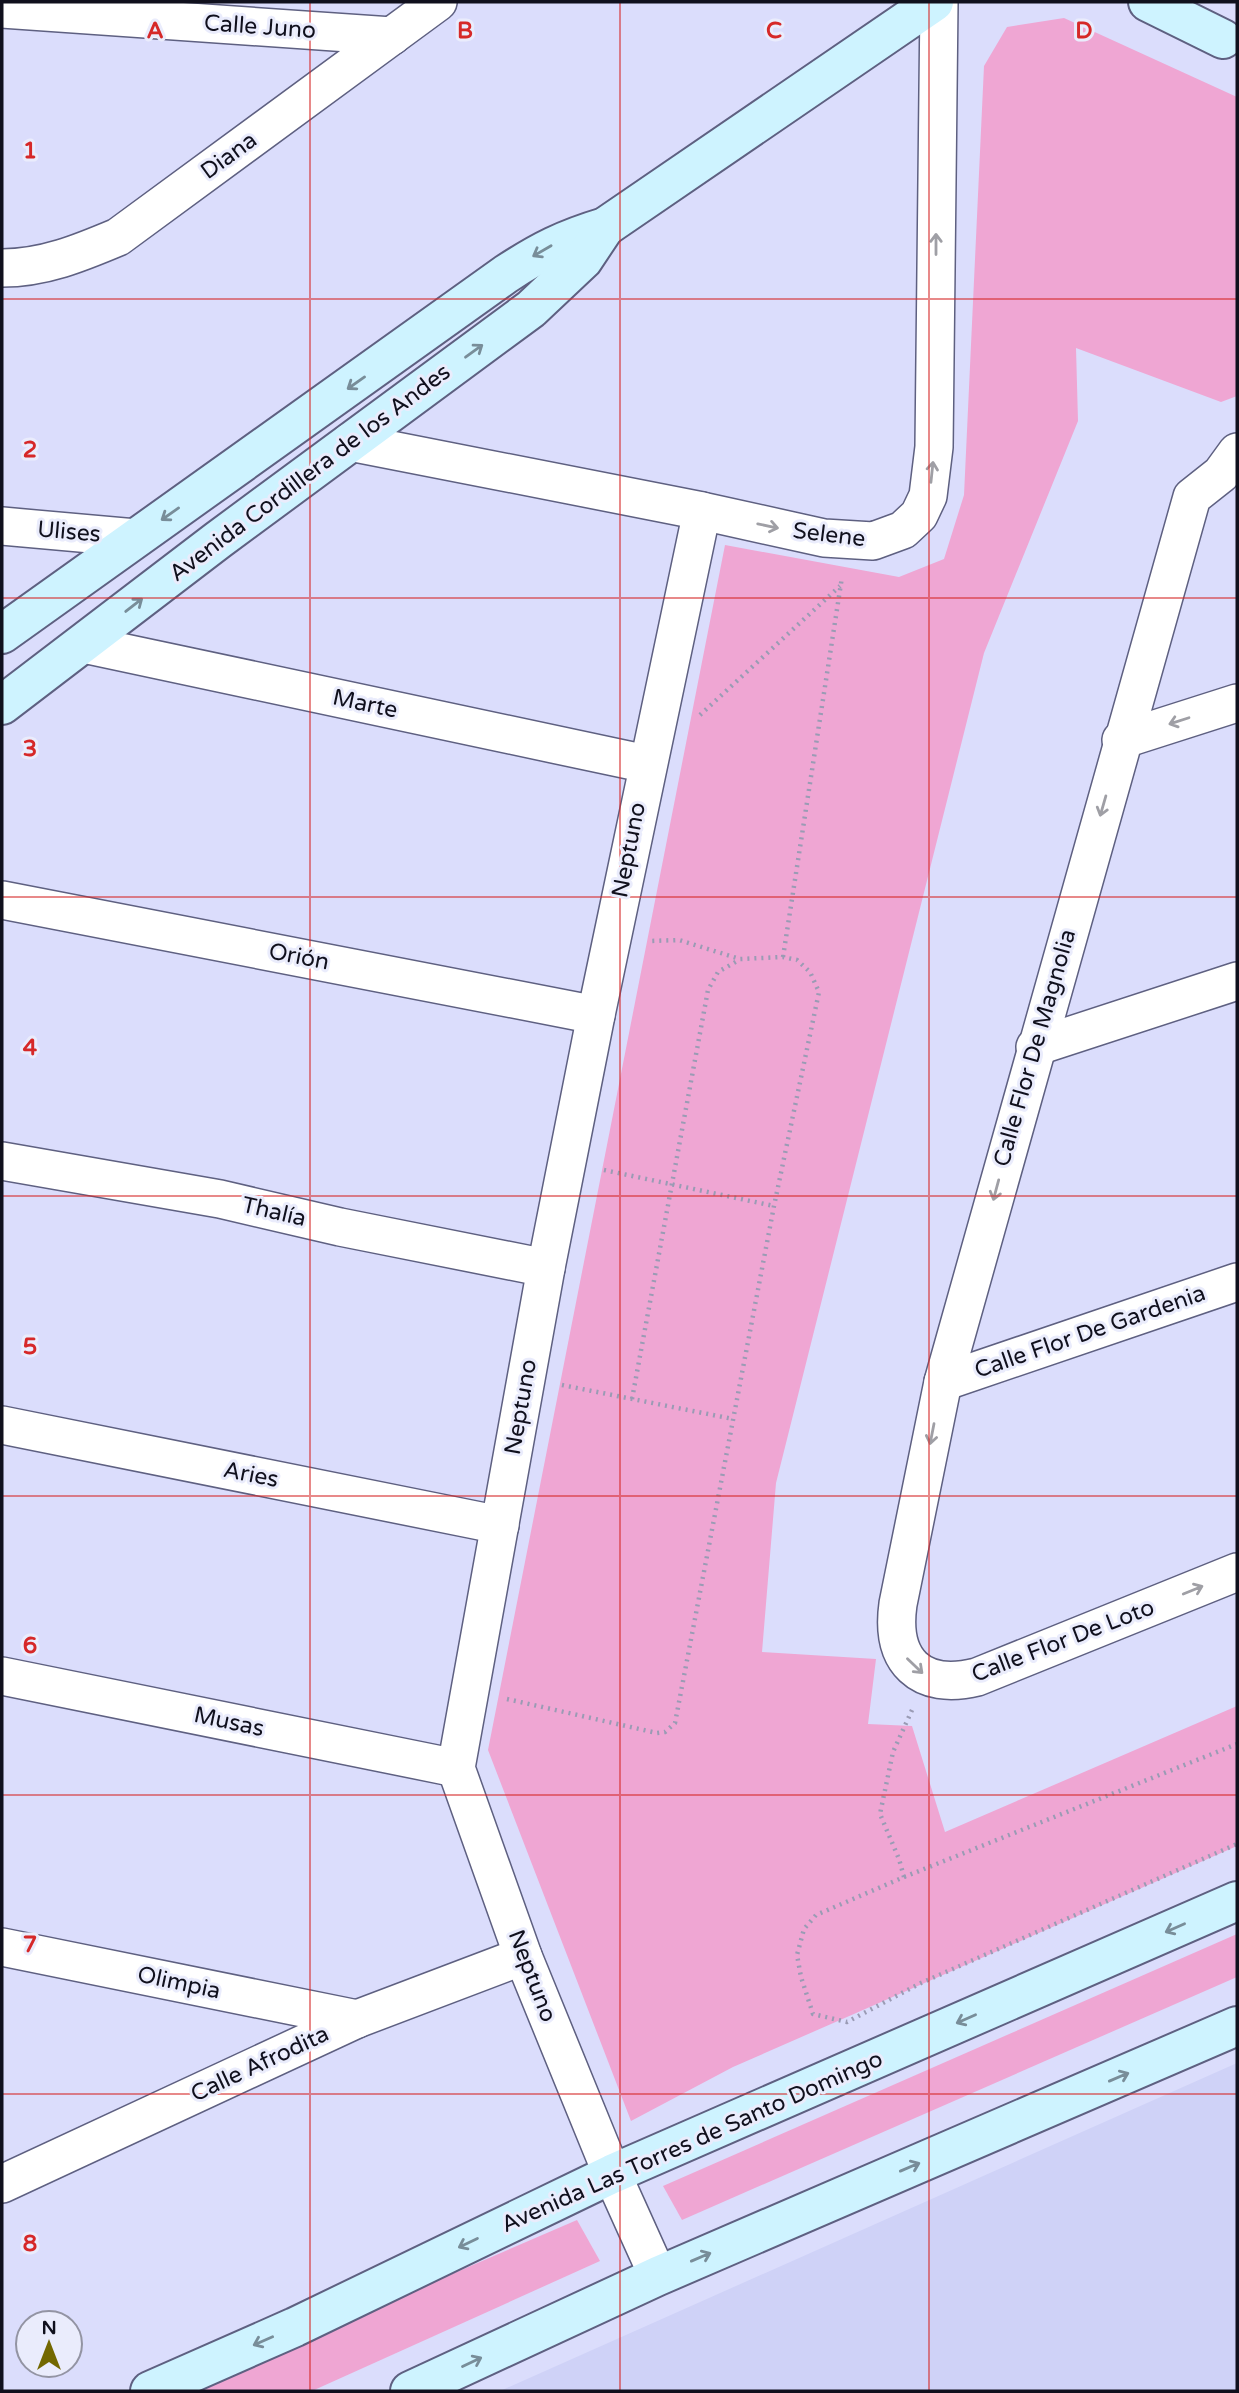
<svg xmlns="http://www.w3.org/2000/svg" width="1239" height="2393" font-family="'Varela Round',sans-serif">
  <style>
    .built { fill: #cfd2f7 }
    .green { fill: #efa6d3 }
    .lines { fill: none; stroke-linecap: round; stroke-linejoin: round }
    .street-casing { stroke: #5e6081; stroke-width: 40 }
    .secondary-casing { stroke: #5e6081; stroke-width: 42 }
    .path { stroke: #9a9bb4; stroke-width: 4.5; stroke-dasharray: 2 5; stroke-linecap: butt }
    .street { stroke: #fff; stroke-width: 37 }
    .secondary { stroke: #cef3ff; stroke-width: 38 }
    .oneway { stroke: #9f9fa5 }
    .oneway2 { stroke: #788d99 }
    .grid { fill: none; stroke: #d62828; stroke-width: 2; stroke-opacity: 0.55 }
    .labels { text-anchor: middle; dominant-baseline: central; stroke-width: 6; stroke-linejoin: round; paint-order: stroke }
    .street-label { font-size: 23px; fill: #10101d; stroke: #eaecfc }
    .grid-label { font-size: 23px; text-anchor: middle; font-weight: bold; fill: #d62828; stroke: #eaecfc; stroke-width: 6; stroke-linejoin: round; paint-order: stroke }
  </style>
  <rect width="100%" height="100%" fill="#dbddfc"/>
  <path class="built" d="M1237,2063V2391H500Z"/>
  <g class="green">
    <path d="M1064,18L1237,97V396L1221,402L1076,348L1078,421L984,653L776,1483L762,1652L876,1659L868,1724L912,1726L945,1832L1237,1706V1846L733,2067L631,2121L488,1750L725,545L899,577L944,559L964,495L984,66L1007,27Z"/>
    <path d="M1237,1934V1977L682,2220L663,2186Z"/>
    <path d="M577,2220L600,2261L312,2391H181Z"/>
  </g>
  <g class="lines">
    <defs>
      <g id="street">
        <path d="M2,9L392,36"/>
        <path d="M2,268C44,268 80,253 118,237L438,2"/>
        <path d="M350,442L702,511L824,538L873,541L903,530L919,515L928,496L934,447L939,2"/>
        <path d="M1237,452L1221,474L1192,497L943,1382L898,1604C890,1661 920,1691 977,1677L1237,1572"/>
        <path d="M2,526L136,538"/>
        <path d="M83,644L647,764"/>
        <path d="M1121,740L1237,703"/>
        <path d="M2,900L596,1015"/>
        <path d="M1035,1047L1237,981"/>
        <path d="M2,1161L220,1199L340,1227L546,1268"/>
        <path d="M943,1382L1237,1282"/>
        <path d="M2,1425L500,1525"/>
        <path d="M2,1676L456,1768"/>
        <path d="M2,1947L357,2019"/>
        <path d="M2,2184L357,2019L523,1956"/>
        <path d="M658,2276L612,2174L523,1956L456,1768L546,1268L596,1015L702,511"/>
      </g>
      <g id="secondary">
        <path d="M1148,2L1223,39"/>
        <path d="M2,634L506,274C541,251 565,239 605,227L934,2"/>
        <path d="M2,705L218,540L531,309L583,260L605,227"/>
        <path d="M150,2391L295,2327L612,2174L1237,1901"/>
        <path d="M410,2391L658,2276L1237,2026"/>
      </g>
    </defs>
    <use href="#street" class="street-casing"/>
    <use href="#secondary" class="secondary-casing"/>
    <g class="path">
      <path d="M700,715L840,586"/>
      <path d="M783,957L842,577"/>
      <path d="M604,1170L774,1206"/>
      <path d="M562,1385L733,1419"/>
      <path d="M632,1399L708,990L718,972L739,960"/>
      <path d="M507,1699L657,1733L665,1732L675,1723L774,1206L819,992L810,972L797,960L783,957L740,959L679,940L650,941"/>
      <path d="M912,1710L893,1752L880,1814L899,1859L904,1877L816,1915L804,1929L797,1955L801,1977L813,2014L847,2022L921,1983L1237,1844"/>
      <path d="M904,1877L1237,1744"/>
    </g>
    <use href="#street" class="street"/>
    <use href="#secondary" class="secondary"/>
  </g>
  <defs><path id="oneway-shaft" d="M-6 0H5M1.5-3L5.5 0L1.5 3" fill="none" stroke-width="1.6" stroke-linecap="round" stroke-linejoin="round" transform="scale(1.75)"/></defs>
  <g class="oneway">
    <use href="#oneway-shaft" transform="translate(936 244) rotate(-90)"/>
    <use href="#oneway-shaft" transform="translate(932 472) rotate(-84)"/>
    <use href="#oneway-shaft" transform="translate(768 526) rotate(12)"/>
    <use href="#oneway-shaft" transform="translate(1179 721) rotate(162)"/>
    <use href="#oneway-shaft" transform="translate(1103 806) rotate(106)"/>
    <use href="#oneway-shaft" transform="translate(996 1190) rotate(105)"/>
    <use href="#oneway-shaft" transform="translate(932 1434) rotate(101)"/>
    <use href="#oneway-shaft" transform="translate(1193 1590) rotate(-22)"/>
    <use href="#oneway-shaft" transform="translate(915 1666) rotate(44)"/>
  </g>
  <g class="oneway2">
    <use href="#oneway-shaft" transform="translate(542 251) rotate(150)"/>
    <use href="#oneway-shaft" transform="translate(474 351) rotate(-36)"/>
    <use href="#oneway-shaft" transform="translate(356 383) rotate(145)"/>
    <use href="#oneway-shaft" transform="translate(170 514) rotate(145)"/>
    <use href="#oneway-shaft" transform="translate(134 605) rotate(-38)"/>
    <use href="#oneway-shaft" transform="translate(1175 1928) rotate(156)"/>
    <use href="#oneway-shaft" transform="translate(966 2019) rotate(156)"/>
    <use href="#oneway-shaft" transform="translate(1119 2077) rotate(-23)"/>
    <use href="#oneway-shaft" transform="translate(910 2167) rotate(-23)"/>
    <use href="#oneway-shaft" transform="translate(468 2243) rotate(154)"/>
    <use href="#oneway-shaft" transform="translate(701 2257) rotate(-23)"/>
    <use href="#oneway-shaft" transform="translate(263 2341) rotate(156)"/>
    <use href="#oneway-shaft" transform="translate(472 2362) rotate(-25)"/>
  </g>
  <path class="grid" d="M310,2V2391M620,2V2391M929,2V2391M2,299H1237M2,598H1237M2,897H1237M2,1196H1237M2,1496H1237M2,1795H1237M2,2094H1237"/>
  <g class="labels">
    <g class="street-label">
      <text transform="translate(260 27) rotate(4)">Calle Juno</text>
      <text transform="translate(229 156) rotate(-36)">Diana</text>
      <text transform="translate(310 473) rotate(-37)">Avenida Cordillera de los Andes</text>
      <text transform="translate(69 532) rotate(5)">Ulises</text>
      <text transform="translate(829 535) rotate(7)">Selene</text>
      <text transform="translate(365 704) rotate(12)">Marte</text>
      <text transform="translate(629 850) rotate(-79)">Neptuno</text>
      <text transform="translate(299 957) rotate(11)">Orión</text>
      <text transform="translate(1035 1048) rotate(-74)">Calle Flor De Magnolia</text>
      <text transform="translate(274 1212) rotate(13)">Thalía</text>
      <text transform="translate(1090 1332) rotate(-19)">Calle Flor De Gardenia</text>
      <text transform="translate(521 1407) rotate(-80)">Neptuno</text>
      <text transform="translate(251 1475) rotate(11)">Aries</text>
      <text transform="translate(1063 1641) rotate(-21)">Calle Flor De Loto</text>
      <text transform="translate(229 1722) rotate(12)">Musas</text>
      <text transform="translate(532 1976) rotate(69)">Neptuno</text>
      <text transform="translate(179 1983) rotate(12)">Olimpia</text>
      <text transform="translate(260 2064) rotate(-25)">Calle Afrodita</text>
      <text transform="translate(692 2142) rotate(-24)">Avenida Las Torres de Santo Domingo</text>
    </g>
  </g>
  <g class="grid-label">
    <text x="155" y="38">A</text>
    <text x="465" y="38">B</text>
    <text x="774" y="38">C</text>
    <text x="1084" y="38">D</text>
    <text x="30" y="158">1</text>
    <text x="30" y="457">2</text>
    <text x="30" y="756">3</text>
    <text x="30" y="1055">4</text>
    <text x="30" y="1354">5</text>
    <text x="30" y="1653">6</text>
    <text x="30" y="1952">7</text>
    <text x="30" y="2251">8</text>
  </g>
  <rect width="1239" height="2393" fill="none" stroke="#10101d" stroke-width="7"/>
  <g transform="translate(49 2344)"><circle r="33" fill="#eaecfc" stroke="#9394a3" stroke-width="2"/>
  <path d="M0-5L12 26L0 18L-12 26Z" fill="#736800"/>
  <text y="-10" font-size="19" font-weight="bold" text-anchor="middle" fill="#10101d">N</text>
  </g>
</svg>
